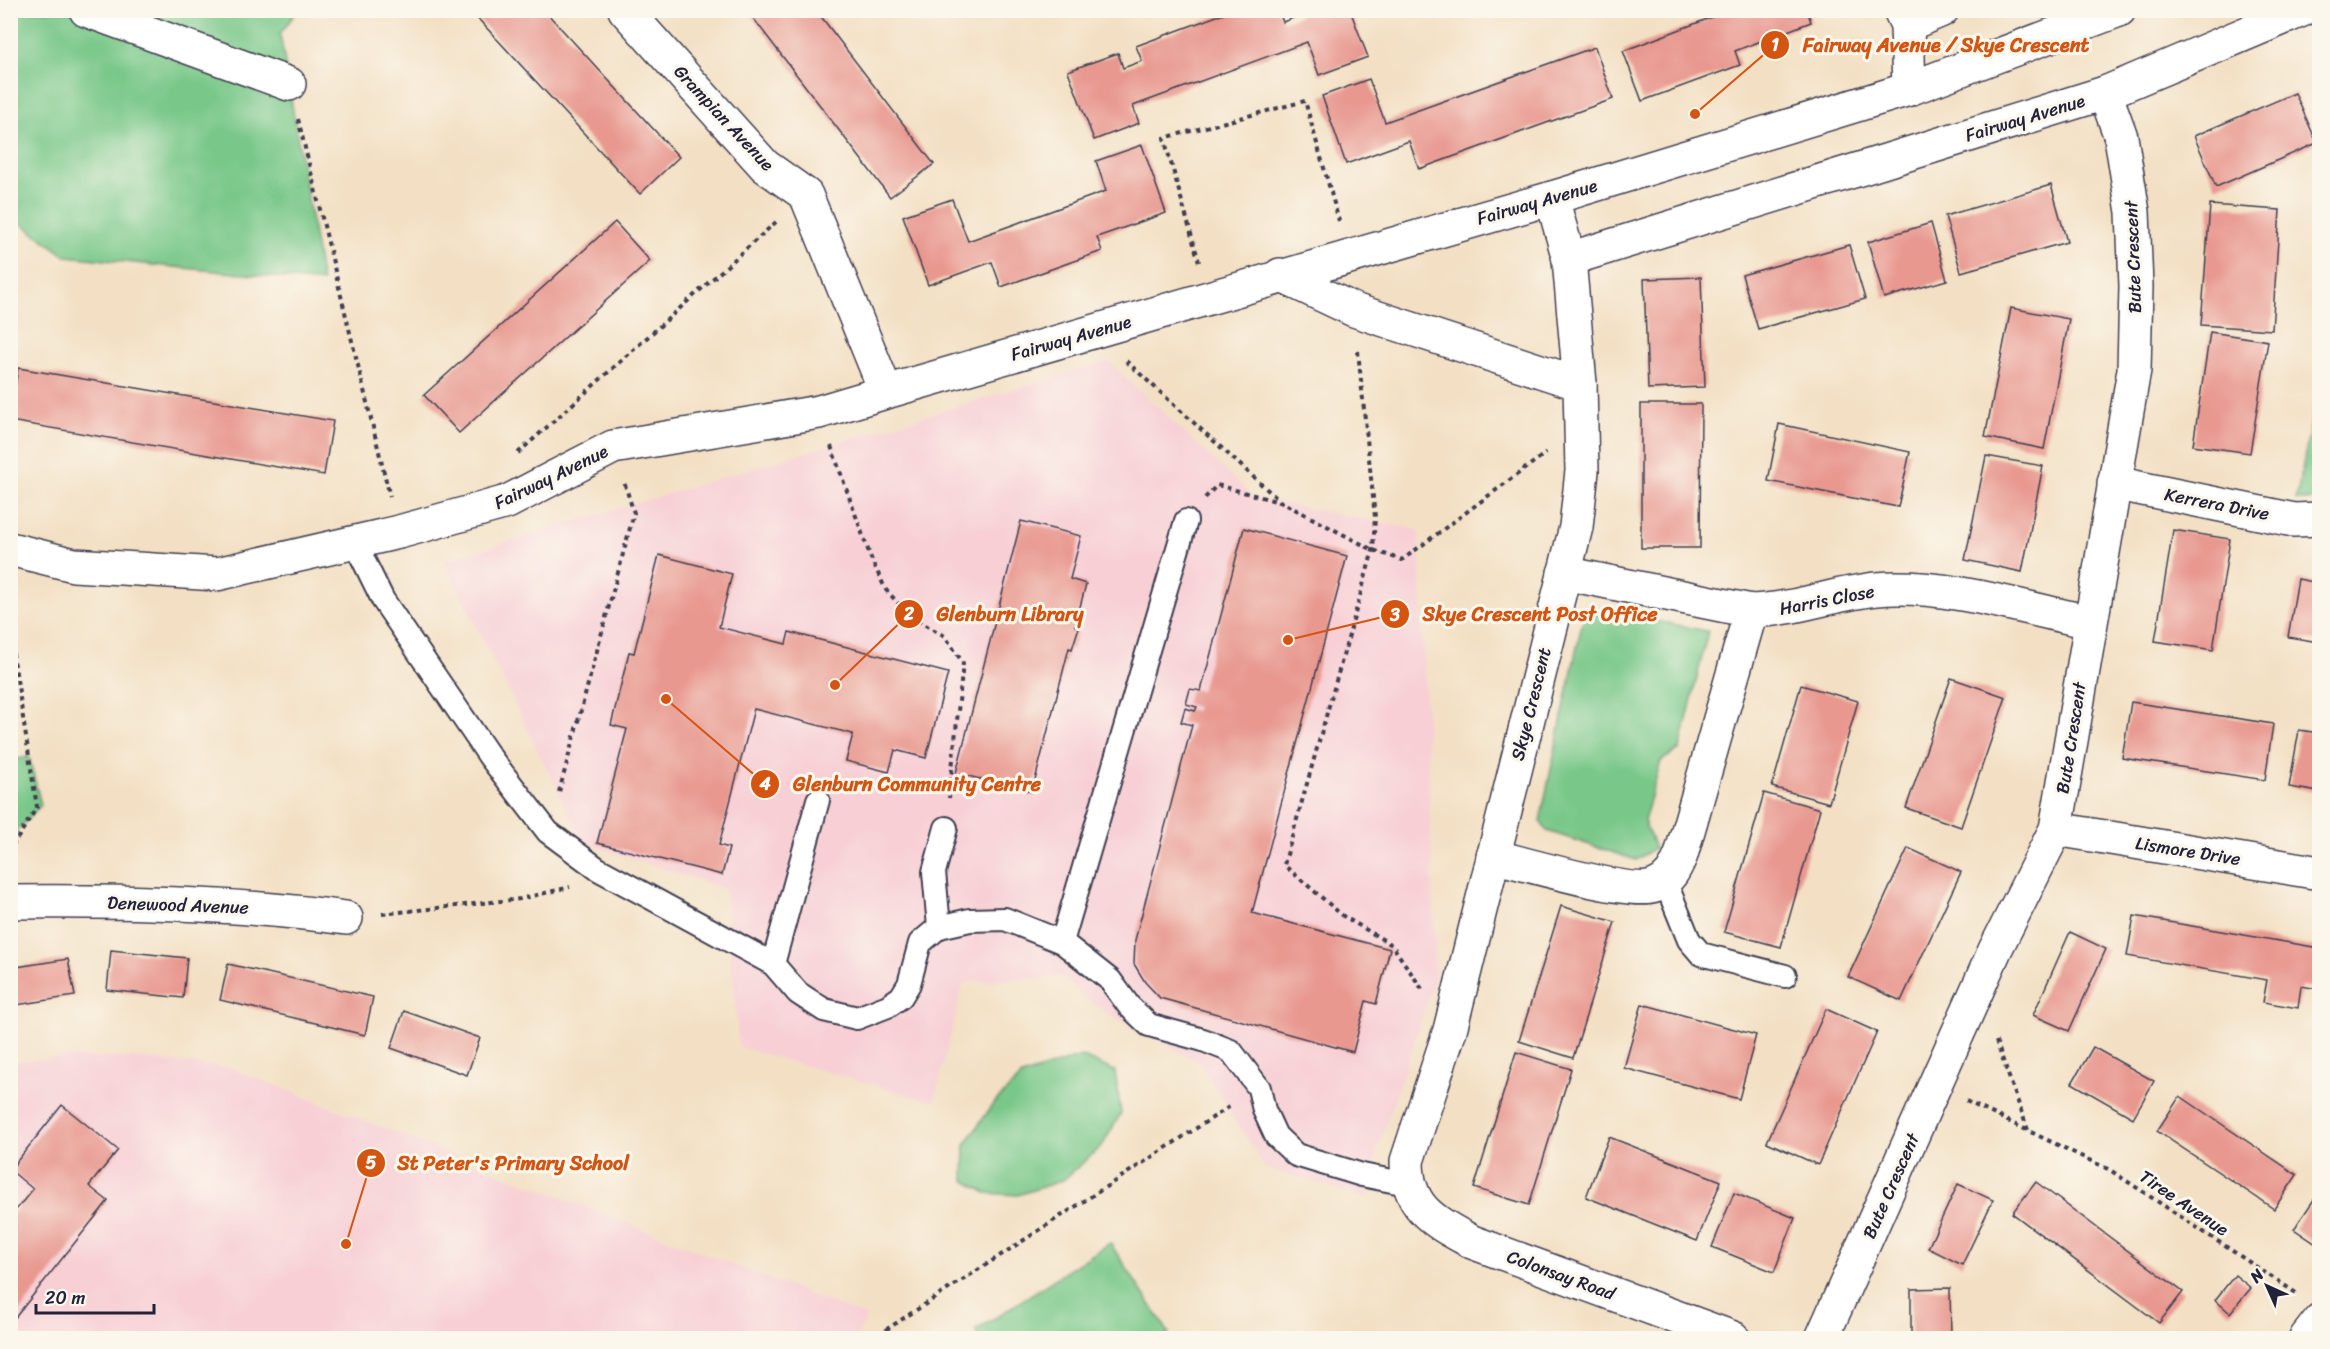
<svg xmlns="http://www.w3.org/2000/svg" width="2330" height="1349" font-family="Sriracha,sans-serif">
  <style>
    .built { fill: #f7cfd5 }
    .green { fill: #79c889; stroke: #4e7562; stroke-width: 1.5 }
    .building { fill: #e8988f }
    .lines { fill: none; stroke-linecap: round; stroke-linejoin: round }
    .service-casing { stroke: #413e50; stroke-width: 26 }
    .minor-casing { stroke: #413e50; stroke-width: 36 }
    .tertiary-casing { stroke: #413e50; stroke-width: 36 }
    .path { stroke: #413e50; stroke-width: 4; stroke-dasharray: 4.5 4.5; stroke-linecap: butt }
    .service { stroke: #fff; stroke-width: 22 }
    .minor { stroke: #fff; stroke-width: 33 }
    .tertiary { stroke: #fff; stroke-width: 33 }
    .labels { text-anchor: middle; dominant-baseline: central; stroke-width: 6; stroke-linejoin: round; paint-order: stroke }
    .street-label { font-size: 18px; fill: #22223b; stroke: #fbf7ec }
    .leader { fill: none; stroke: #d45411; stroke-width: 2 }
    .callout-dot { fill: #d45411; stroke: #fbf7ec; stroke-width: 2 }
    .mark-label { font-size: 18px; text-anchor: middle; font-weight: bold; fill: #fff }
    .callout-label { font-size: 20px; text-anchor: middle; font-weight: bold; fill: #d45411; stroke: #fbf7ec; stroke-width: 6; stroke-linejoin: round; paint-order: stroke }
  </style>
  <rect width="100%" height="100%" fill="#fbf7ec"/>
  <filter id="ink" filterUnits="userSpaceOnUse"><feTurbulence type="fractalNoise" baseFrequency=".0167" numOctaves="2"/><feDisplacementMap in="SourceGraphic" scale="12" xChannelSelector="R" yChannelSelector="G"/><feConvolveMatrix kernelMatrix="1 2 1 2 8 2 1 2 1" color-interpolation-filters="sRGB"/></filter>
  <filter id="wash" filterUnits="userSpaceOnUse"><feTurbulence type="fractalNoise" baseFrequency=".008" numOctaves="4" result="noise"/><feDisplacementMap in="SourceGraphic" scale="24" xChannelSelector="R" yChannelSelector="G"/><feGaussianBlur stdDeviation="1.35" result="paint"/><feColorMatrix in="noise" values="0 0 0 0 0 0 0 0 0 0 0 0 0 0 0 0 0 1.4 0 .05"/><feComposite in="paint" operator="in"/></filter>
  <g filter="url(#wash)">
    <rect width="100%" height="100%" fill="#f3e0c4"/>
    <g class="built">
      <path d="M1108,361L1254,498L1419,530L1436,976L1376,1154L1368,1198L1265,1168L1199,1063L1093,1005L1062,977L964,982L934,1102L739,1047L725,889L583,842L444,561Z"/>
      <path d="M66,1057L133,1058L231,1068L867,1317L857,1338H11L10,1062Z"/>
    </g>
    <g class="green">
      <path d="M11,11H297L280,34L322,282L66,256L11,216Z"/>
      <path d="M2315,404L2319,405V500H2296Z"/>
      <path d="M1605,611L1708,631L1680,749L1661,761L1644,821L1655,848L1636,860L1547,831L1540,821L1582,623L1591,613Z"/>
      <path d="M29,757L41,805L11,837V760Z"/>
      <path d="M1081,1056L1115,1071L1121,1113L1102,1146L1063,1180L1018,1195L986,1193L964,1180L965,1145L993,1104L1022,1076Z"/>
      <path d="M1110,1243L1169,1333L1161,1338H980L975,1331Z"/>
    </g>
    <g id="blocks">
      <g class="building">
        <path d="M470,10H544L679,157L640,194Z"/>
        <path d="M747,10H816L934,164L890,197Z"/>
        <path d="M1233,10H1278L1283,22L1301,15L1300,10H1350L1368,57L1319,75L1307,42L1133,106L1139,123L1094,140L1068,71L1118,53L1123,68L1142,61L1136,46Z"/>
        <path d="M1731,10H1807L1811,22L1735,51L1740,65L1642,101L1623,51Z"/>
        <path d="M1595,47L1613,99L1419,169L1409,141L1346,164L1322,96L1369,79L1385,122Z"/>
        <path d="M2295,93L2317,143L2216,187L2194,136Z"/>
        <path d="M1142,145L1166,213L1097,237L1102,251L1001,287L992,262L928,285L903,216L952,199L968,241L1106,191L1096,161Z"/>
        <path d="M2051,185L2067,242L1961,272L1945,216Z"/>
        <path d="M2210,205L2280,210L2272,330L2201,325Z"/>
        <path d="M615,222L650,261L459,433L424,395Z"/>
        <path d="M1931,223L1947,280L1884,298L1868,242Z"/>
        <path d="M1849,245L1865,299L1758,329L1742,275Z"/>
        <path d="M1701,277L1705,387L1648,389L1644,279Z"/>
        <path d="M2011,308L2069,319L2044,449L1985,437Z"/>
        <path d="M2210,332L2268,341L2250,453L2193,445Z"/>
        <path d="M18,368L333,421L324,475L10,421Z"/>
        <path d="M1641,404H1701L1700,548H1641Z"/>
        <path d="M1779,424L1910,452L1898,507L1768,481Z"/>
        <path d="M1986,456L2043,466L2022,572L1965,560Z"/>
        <path d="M1021,521L1081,536L1070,579L1086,584L1075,626L1079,627L1072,649L1069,648L1032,792L956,773Z"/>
        <path d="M1244,528L1347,556L1252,913L1390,949L1376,1004L1366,1001L1353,1052L1160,998L1145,982L1134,964L1135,940L1192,725L1181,722L1185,708L1195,711L1197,707L1186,704L1190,689L1201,691Z"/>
        <path d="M2173,530L2230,539L2213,650L2155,641Z"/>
        <path d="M659,555L732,574L719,627L786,644L789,632L948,673L926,758L895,750L889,772L846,761L853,734L754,709L719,845L729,848L722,875L597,843L627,729L611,725L629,652L634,653Z"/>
        <path d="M2298,579L2319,583V642L2288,637Z"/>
        <path d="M1951,678L2006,697L1961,827L1906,808Z"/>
        <path d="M1801,685L1858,701L1829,803L1772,787Z"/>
        <path d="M2131,702L2273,724L2265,780L2122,758Z"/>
        <path d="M2299,730L2319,733V792L2289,787Z"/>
        <path d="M1764,793L1820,809L1781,947L1724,932Z"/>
        <path d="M1908,848L1961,872L1901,1001L1848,977Z"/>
        <path d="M1561,906L1615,922L1573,1058L1519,1041Z"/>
        <path d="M2134,916L2319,948V989L2301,986L2298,1008L2263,1002L2267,980L2127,956Z"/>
        <path d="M2070,932L2106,949L2069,1031L2033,1015Z"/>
        <path d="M111,950L187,958L183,998L107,990Z"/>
        <path d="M68,959L75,996L10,1006V968Z"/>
        <path d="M228,964L373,997L365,1035L220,1000Z"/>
        <path d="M1642,1004L1756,1035L1739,1099L1624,1068Z"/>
        <path d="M1826,1009L1877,1032L1818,1165L1767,1142Z"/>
        <path d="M404,1011L480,1038L467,1075L391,1048Z"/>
        <path d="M2093,1047L2154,1081L2133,1118L2072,1083Z"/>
        <path d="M1516,1052L1571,1069L1529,1205L1474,1188Z"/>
        <path d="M2180,1096L2297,1175L2274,1209L2157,1131Z"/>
        <path d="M62,1105L118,1150L89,1186L108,1201L10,1324V1217L33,1189L10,1170Z"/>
        <path d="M1609,1137L1721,1181L1697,1241L1586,1197Z"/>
        <path d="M2036,1182L2183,1292L2159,1323L2012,1213Z"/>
        <path d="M1958,1184L1993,1200L1962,1265L1928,1248Z"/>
        <path d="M1734,1193L1795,1218L1774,1272L1712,1247Z"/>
        <path d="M2317,1195L2319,1196V1246L2294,1229Z"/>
        <path d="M2235,1275L2251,1288L2230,1313L2215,1300Z"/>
        <path d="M1950,1288L1951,1338H1911V1289Z"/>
      </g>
    </g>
  </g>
  <g filter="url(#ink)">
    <use href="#blocks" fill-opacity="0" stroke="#413e50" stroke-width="1.5"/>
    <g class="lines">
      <defs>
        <g id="service">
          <path d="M355,543L383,600L490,757L548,832L598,869L773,964L798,993L824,1010L857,1018L888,1006L901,997L909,984L920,943L939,927L970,920L1005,919L1062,942L1110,980L1129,1006L1149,1025L1203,1040L1231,1051L1259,1088L1264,1110L1276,1136L1296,1155L1362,1175L1407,1184"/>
          <path d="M1665,881L1689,940L1701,954L1785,976"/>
          <path d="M939,927L934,872L946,828"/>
          <path d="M1062,942L1186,521"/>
          <path d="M773,964L818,800"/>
        </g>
        <g id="minor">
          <path d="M86,10L289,84"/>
          <path d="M625,10L765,166L806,195L886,392"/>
          <path d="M1900,10L1907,25L1909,89"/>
          <path d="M1907,25L1942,10"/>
          <path d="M1552,198L1569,259L1580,384L1582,471L1576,527L1450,1030L1407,1161C1407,1209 1434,1221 1472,1242L1733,1338"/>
          <path d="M1569,259L2105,93L2302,10"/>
          <path d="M1280,275L1354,310L1580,384"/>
          <path d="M2114,483L2294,520L2320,519"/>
          <path d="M1564,573L1751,611C1795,610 1835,593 1877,589C1943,583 2024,608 2090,622"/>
          <path d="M2056,829L2320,873"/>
          <path d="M1493,856C1522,863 1633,896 1655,886C1670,880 1675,869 1681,855L1751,611"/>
          <path d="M10,902C123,901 234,903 346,918"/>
          <path d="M1822,1338L1995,950L2056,829L2134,370L2136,286L2133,212L2121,137L2105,93"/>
          <path d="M2306,1338L2320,1320"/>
        </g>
        <path id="tertiary" d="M10,549L74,565L217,574L399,532L507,502L613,447L819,412L886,392L1552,198L1909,89L2119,10"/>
      </defs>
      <use href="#service" class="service-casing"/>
      <use href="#minor" class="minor-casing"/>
      <use href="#tertiary" class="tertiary-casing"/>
      <g class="path">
        <path d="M298,119L390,497"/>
        <path d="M1199,262L1164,138L1305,101L1339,221"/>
        <path d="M1358,351L1375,517L1373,550L1284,865L1343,916L1392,945L1422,989"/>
        <path d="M1126,361L1282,503"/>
        <path d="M831,446L872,561L886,590L911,617L945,636L963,663L949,798"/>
        <path d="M518,453L776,222"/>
        <path d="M1205,498L1217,485L1283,503L1373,550L1402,560L1546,453"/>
        <path d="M10,635L37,807L10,850"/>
        <path d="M559,792L634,513L624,482"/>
        <path d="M382,914L520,899L570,887"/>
        <path d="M1996,1041L2028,1130"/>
        <path d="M1966,1101L2110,1170L2296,1293"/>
        <path d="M882,1338L887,1329L1232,1105"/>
      </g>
      <use href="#service" class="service"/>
      <use href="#minor" class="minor"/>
      <use href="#tertiary" class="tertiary"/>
    </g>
  </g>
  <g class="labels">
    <g class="street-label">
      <text transform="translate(724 118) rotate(47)">Grampian Avenue</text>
      <text transform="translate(2025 118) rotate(-17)">Fairway Avenue</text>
      <text transform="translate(1537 202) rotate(-16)">Fairway Avenue</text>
      <text transform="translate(2133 257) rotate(-92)">Bute Crescent</text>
      <text transform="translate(1071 338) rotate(-16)">Fairway Avenue</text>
      <text transform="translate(551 477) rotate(-26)">Fairway Avenue</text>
      <text transform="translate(2217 504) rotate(11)">Kerrera Drive</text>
      <text transform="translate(1827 600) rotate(-11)">Harris Close</text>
      <text transform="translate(1531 704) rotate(-76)">Skye Crescent</text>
      <text transform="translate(2071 738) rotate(-81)">Bute Crescent</text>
      <text transform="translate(2188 851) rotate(9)">Lismore Drive</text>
      <text transform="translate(178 905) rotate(2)">Denewood Avenue</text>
      <text transform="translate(1891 1186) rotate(-66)">Bute Crescent</text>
      <text transform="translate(2184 1203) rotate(34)">Tiree Avenue</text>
      <text transform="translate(1561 1275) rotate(20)">Colonsay Road</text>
    </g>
  </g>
  <path class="leader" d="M1695 114L1775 45M835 685L909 614M1288 640L1395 614M666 699L765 784M346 1244L371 1163"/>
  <g class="callout-dot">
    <circle cx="1695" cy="114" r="6"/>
    <circle cx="835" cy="685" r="6"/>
    <circle cx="1288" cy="640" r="6"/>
    <circle cx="666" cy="699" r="6"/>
    <circle cx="346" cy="1244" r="6"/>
    <circle cx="1775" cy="45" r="15"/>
    <circle cx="909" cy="614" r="15"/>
    <circle cx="1395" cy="614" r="15"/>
    <circle cx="765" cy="784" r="15"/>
    <circle cx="371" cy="1163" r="15"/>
  </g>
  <g class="mark-label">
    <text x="1775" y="51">1</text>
    <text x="909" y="620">2</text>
    <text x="1395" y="621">3</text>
    <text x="765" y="790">4</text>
    <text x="371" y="1169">5</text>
  </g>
  <g class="callout-label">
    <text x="1946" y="52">Fairway Avenue / Skye Crescent</text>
    <text x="1010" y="621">Glenburn Library</text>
    <text x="1540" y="621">Skye Crescent Post Office</text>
    <text x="917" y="791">Glenburn Community Centre</text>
    <text x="513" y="1170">St Peter's Primary School</text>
  </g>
  <rect width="2330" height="1349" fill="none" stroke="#fbf7ec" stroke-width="36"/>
  <g transform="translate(2267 1286) rotate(315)" stroke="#fbf7ec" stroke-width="4.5" paint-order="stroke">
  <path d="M0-4.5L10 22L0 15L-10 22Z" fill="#22223b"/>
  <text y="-9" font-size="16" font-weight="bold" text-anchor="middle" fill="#22223b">N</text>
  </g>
  <path d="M36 1304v9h118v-9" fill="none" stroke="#22223b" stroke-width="3"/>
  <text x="45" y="1304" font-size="18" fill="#22223b" stroke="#fbf7ec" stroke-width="4.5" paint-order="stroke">20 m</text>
</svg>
